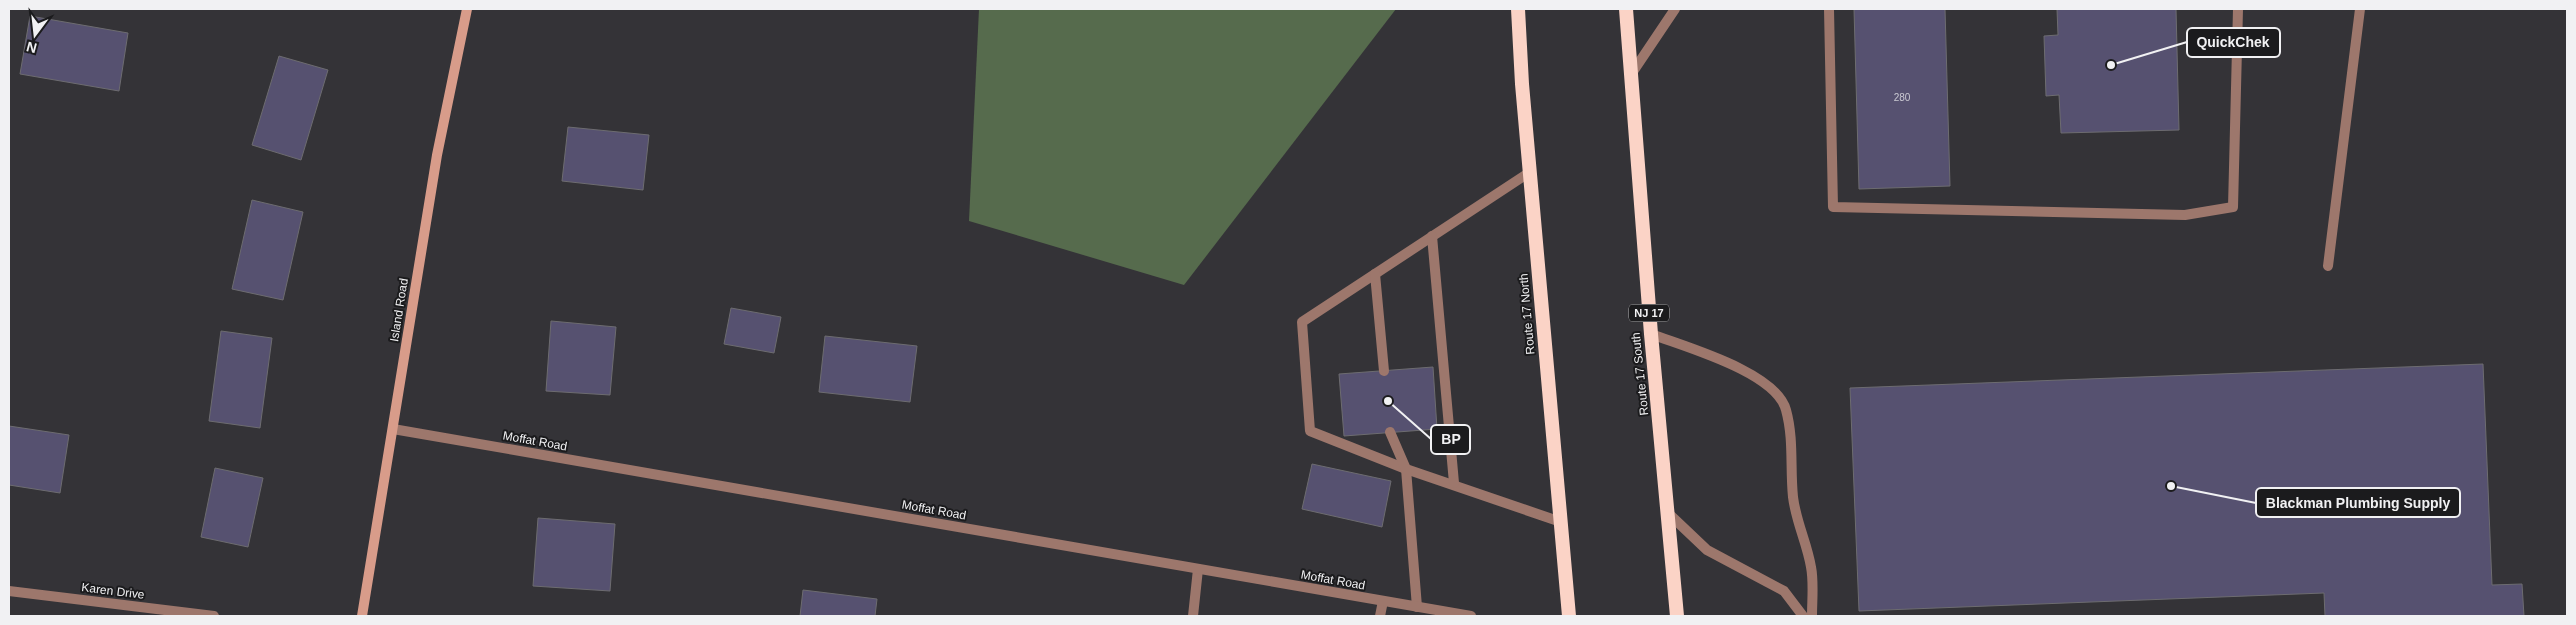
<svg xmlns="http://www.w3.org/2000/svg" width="2576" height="625" font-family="Arial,sans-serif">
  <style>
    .forest { fill: #566b4d }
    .building { fill: #565170; stroke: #6d6c70 }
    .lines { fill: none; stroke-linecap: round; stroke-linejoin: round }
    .service { stroke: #9d776c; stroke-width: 10 }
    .minor { stroke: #9d776c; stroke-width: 10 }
    .secondary { stroke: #d89c8a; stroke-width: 10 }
    .trunk { stroke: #fbd3c6; stroke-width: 14 }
    .labels { text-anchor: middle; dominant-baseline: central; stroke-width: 4; stroke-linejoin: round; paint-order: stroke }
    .number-label { font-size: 10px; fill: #cac9d2 }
    .shield { fill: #1b1b1d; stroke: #b1b1b3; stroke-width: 1 }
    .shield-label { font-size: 11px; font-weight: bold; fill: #f1f1f3 }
    .street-label { font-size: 12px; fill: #f1f1f3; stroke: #1b1b1d }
    .leader { fill: none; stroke: #f1f1f3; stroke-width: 2 }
    .callout-dot { fill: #f1f1f3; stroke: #1b1b1d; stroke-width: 2 }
    .callout { fill: #1b1b1d; stroke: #f1f1f3; stroke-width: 2 }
    .callout-label { font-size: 14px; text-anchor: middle; font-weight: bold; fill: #f1f1f3 }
  </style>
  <rect width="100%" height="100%" fill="#343337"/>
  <path class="forest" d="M979,9H1396L1184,285L969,221Z"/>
  <g class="building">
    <path d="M1854,9H1945L1950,186L1859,189Z"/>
    <path d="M2057,9H2176L2179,130L2061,133L2059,95L2046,96L2044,36L2058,35Z"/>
    <path d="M30,16L128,33L119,91L20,74Z"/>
    <path d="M279,56L328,70L301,160L252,145Z"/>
    <path d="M568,127L649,135L643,190L562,181Z"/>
    <path d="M252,200L303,212L283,300L232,289Z"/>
    <path d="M731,308L781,317L774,353L724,344Z"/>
    <path d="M551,321L616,327L610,395L546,391Z"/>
    <path d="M221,331L272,338L260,428L209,421Z"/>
    <path d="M825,336L917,346L910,402L819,392Z"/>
    <path d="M2483,364L2492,585L2522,584L2524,616H2325L2324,593L1859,611L1850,388Z"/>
    <path d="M1433,367L1437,429L1344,436L1339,374Z"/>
    <path d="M9,426L69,435L60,493L9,485Z"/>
    <path d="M1312,464L1391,481L1382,527L1302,509Z"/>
    <path d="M215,468L263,478L248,547L201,537Z"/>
    <path d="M538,518L615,524L610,591L533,586Z"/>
    <path d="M803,590L877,599L875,616H800Z"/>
  </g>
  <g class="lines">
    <g class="service">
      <path d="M1829,9L1833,207L2185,215L2233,207L2238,9"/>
      <path d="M1630,76L1675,9"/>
      <path d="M1530,172L1302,322L1310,431L1406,469L1561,522"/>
      <path d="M1432,236L1454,483"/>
      <path d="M2328,266L2360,9"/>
      <path d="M1375,274L1384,371"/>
      <path d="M1651,334C1685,347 1776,372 1786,410C1794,439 1790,468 1793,497C1796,522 1807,543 1811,567C1814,582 1812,600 1812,616"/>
      <path d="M1390,432L1406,469L1417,607"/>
      <path d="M1668,513L1707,550L1784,591L1803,616"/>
      <path d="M1193,616L1198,569"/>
      <path d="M1380,616L1383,601"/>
    </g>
    <g class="minor">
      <path d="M393,429L1471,616"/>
      <path d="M9,591L214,616"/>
    </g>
    <path class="secondary" d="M362,616L437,155L467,9"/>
    <g class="trunk">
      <path d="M1518,9L1522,84L1569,616"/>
      <path d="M1626,9L1651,334L1677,616"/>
    </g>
  </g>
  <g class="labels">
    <g class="number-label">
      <text x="1902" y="97">280</text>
    </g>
    <rect class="shield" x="1629" y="304.5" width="40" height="17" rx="4"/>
    <g class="shield-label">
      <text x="1649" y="313">NJ 17</text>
    </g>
    <g class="street-label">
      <text transform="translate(399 310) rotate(-81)">Island Road</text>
      <text transform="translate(1527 314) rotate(-95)">Route 17 North</text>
      <text transform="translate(1640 374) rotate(-96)">Route 17 South</text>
      <text transform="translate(535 441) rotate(10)">Moffat Road</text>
      <text transform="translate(934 510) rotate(10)">Moffat Road</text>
      <text transform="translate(1333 580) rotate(10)">Moffat Road</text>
      <text transform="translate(113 591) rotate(7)">Karen Drive</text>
    </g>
  </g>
  <path class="leader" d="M2111 65L2187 42M1388 401L1431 439M2171 486L2256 503"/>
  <g class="callout-dot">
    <circle cx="2111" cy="65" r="5"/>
    <circle cx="1388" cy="401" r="5"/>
    <circle cx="2171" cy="486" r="5"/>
  </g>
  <g class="callout">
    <rect x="2187" y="28" width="93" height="29" rx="5"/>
    <rect x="1431" y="425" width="39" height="29" rx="5"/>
    <rect x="2256" y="488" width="204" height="29" rx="5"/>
  </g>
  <g class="callout-label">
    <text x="2233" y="47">QuickChek</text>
    <text x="1451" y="444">BP</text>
    <text x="2358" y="508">Blackman Plumbing Supply</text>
  </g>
  <rect width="2576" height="625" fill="none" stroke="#f1f1f3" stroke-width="20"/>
  <g transform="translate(35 35) rotate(195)" stroke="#1b1b1d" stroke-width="4" paint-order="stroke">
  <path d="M0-4L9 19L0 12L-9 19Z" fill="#f1f1f3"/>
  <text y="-8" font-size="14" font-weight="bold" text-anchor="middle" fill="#f1f1f3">N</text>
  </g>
</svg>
